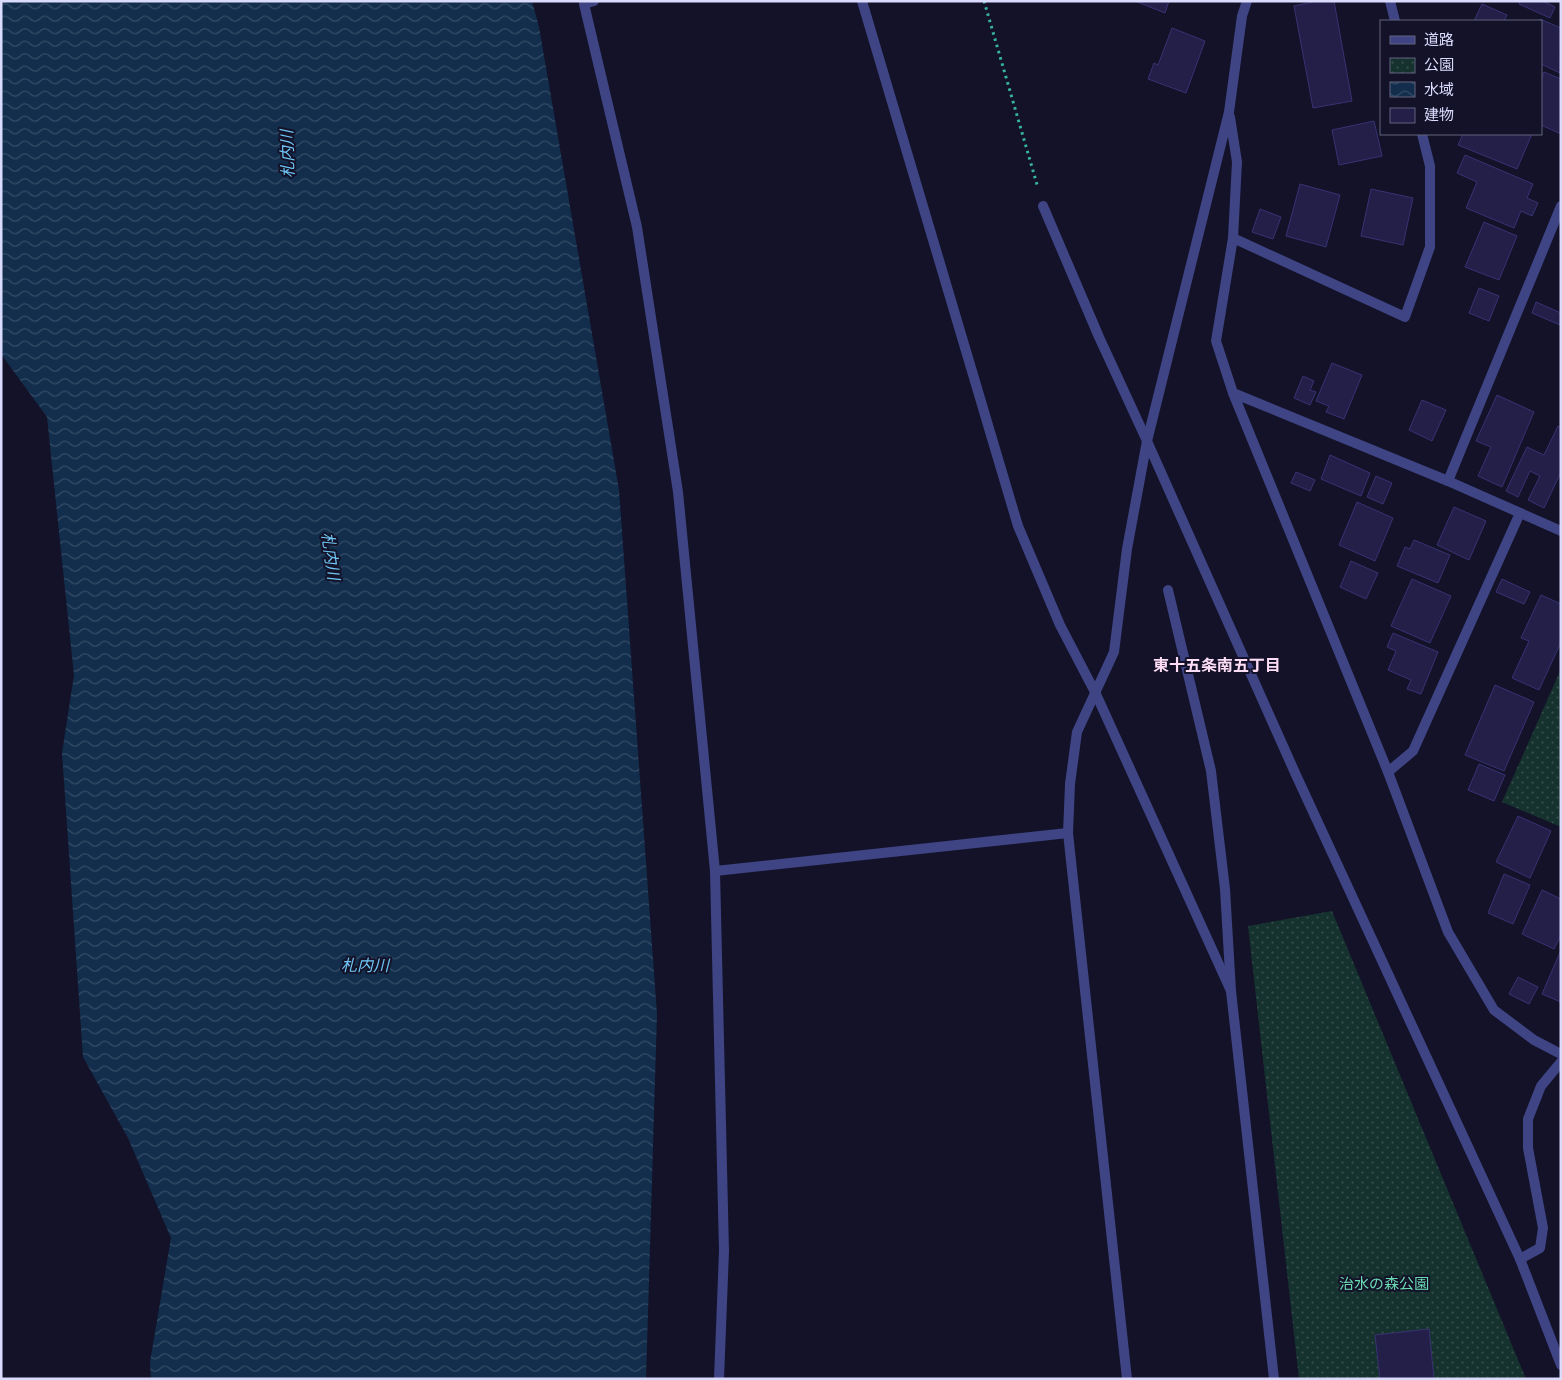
<svg xmlns="http://www.w3.org/2000/svg" width="1562" height="1380" font-family="'PT Sans Narrow','Noto Sans JP',sans-serif">
  <style>
    .park { fill: url(#park-dots) }
    .water { fill: url(#water-waves) }
    .building { fill: #231f48; stroke: #383273 }
    .lines { fill: none; stroke-linecap: round; stroke-linejoin: round }
    .path { stroke: #37b49f; stroke-width: 3; stroke-dasharray: 2.5 4; stroke-linecap: butt }
    .lane { stroke: #3f4484; stroke-width: 10 }
    .street { stroke: #3f4484; stroke-width: 10 }
    .labels { text-anchor: middle; dominant-baseline: central; stroke-width: 4; stroke-linejoin: round; paint-order: stroke }
    .park-label { font-size: 15px; fill: #6adab2; stroke: #131228 }
    .water-label { font-size: 16px; font-style: italic; fill: #6fc7f7; stroke: #131228 }
    .neighbourhood-label { font-size: 16px; font-weight: bold; fill: #fdddf5; stroke: #131228 }
  </style>
  <defs>
    <pattern id="park-dots" width="8" height="8" patternUnits="userSpaceOnUse" patternTransform="scale(1.25)"><rect width="8" height="8" fill="#15322e"/><path d="M2 2h.1M6 6h.1" fill="none" stroke="#364f4d" stroke-width="1.8" stroke-linecap="round"/></pattern>
    <pattern id="water-waves" width="16" height="10" patternUnits="userSpaceOnUse" patternTransform="scale(1.25)"><rect width="16" height="10" fill="#122e4c"/><path d="M0 5q4-4 8 0t8 0" fill="none" stroke="#344c67"/></pattern>
  </defs>
  <rect width="100%" height="100%" fill="#131228"/>
  <g class="park">
    <path d="M1561,669V827L1502,802Z"/>
    <path d="M1332,911L1526,1379H1299L1248,926Z"/>
  </g>
  <path class="water" d="M1,1H532L539,27L619,490L657,1014L646,1379H151L150,1362L171,1238L128,1138L83,1057L62,753L74,675L47,417L1,354Z"/>
  <g class="building">
    <path d="M1135,1H1169L1165,13Z"/>
    <path d="M1317,1H1334L1352,101L1313,108L1294,6Z"/>
    <path d="M1520,1H1543L1555,7L1550,18L1519,4Z"/>
    <path d="M1482,4L1507,15L1504,21H1474Z"/>
    <path d="M1540,19L1561,28L1560,73L1541,64Z"/>
    <path d="M1172,28L1205,41L1186,93L1148,79L1154,63L1158,65Z"/>
    <path d="M1544,72L1561,79V134L1541,125V80Z"/>
    <path d="M1374,121L1382,156L1339,165L1332,130Z"/>
    <path d="M1463,134H1532L1517,169L1458,145Z"/>
    <path d="M1465,155L1533,184L1527,198L1538,203L1532,216L1521,211L1514,228L1466,208L1477,182L1457,173Z"/>
    <path d="M1300,184L1340,195L1326,247L1286,236Z"/>
    <path d="M1371,189L1413,198L1403,245L1361,236Z"/>
    <path d="M1260,209L1281,217L1273,239L1252,232Z"/>
    <path d="M1484,222L1517,236L1499,280L1465,267Z"/>
    <path d="M1479,288L1499,296L1489,321L1469,313Z"/>
    <path d="M1536,302L1561,313L1560,325L1532,313Z"/>
    <path d="M1332,363L1362,375L1344,419L1326,412L1329,406L1316,401Z"/>
    <path d="M1303,376L1314,381L1310,390L1316,392L1310,405L1294,398Z"/>
    <path d="M1497,395L1534,412L1502,487L1478,476L1491,447L1476,441Z"/>
    <path d="M1422,400L1446,410L1432,441L1409,430Z"/>
    <path d="M1558,426L1561,427V472L1544,508L1528,500L1540,476L1530,471L1518,497L1506,491L1527,447L1544,455Z"/>
    <path d="M1330,455L1370,473L1361,496L1321,479Z"/>
    <path d="M1296,472L1315,480L1310,491L1291,483Z"/>
    <path d="M1376,476L1392,483L1383,504L1367,497Z"/>
    <path d="M1357,502L1393,518L1375,561L1339,545Z"/>
    <path d="M1454,507L1486,521L1469,560L1437,545Z"/>
    <path d="M1414,540L1450,555L1438,583L1397,566L1405,547L1410,549Z"/>
    <path d="M1351,561L1378,573L1366,599L1340,587Z"/>
    <path d="M1412,579L1451,596L1430,643L1391,626Z"/>
    <path d="M1502,579L1530,592L1524,604L1496,592Z"/>
    <path d="M1541,595L1561,604V642L1539,690L1512,678L1529,641L1521,638Z"/>
    <path d="M1393,633L1438,652L1421,694L1407,689L1411,680L1388,670L1396,651L1387,647Z"/>
    <path d="M1495,685L1534,702L1504,771L1465,755Z"/>
    <path d="M1479,764L1505,775L1494,801L1468,790Z"/>
    <path d="M1518,816L1551,831L1530,878L1496,862Z"/>
    <path d="M1504,874L1530,885L1513,924L1488,913Z"/>
    <path d="M1542,890L1561,899V935L1554,949L1522,934Z"/>
    <path d="M1561,950V1002L1542,994Z"/>
    <path d="M1518,977L1538,987L1529,1004L1509,994Z"/>
    <path d="M1429,1329L1434,1379H1380L1375,1335Z"/>
  </g>
  <g class="lines">
    <path class="path" d="M984,1L1038,188"/>
    <g class="lane">
      <path d="M594,1L584,4L637,227L678,492L715,871L724,1251L719,1379"/>
      <path d="M862,1L1018,526L1060,625L1096,694L1231,991"/>
      <path d="M1168,590L1211,771L1225,889L1231,991L1274,1379"/>
      <path d="M715,871L1068,833"/>
      <path d="M1520,1259L1540,1248L1543,1228L1528,1148V1119L1541,1086L1561,1062"/>
    </g>
    <g class="street">
      <path d="M1390,1L1395,21"/>
      <path d="M1230,117L1237,162L1233,238L1216,341L1233,393L1448,481L1561,531"/>
      <path d="M1043,206L1099,337L1147,441L1296,775L1520,1259L1561,1365"/>
      <path d="M1233,238L1405,317L1430,247V166L1422,134"/>
      <path d="M1233,393L1388,772L1448,932L1494,1010L1534,1040L1561,1054"/>
      <path d="M1448,481L1561,206"/>
      <path d="M1388,772L1413,751L1520,513"/>
      <path d="M1127,1379L1068,833L1070,784L1077,732L1114,652L1127,549L1147,441L1229,112L1242,16L1247,1"/>
    </g>
  </g>
  <g class="labels">
    <g class="park-label">
      <text x="1384" y="1283">治水の森公園</text>
    </g>
    <g class="water-label">
      <text transform="translate(287 154) rotate(-92)">札内川</text>
      <text transform="translate(331 556) rotate(82)">札内川</text>
      <text x="365" y="965">札内川</text>
    </g>
    <g class="neighbourhood-label">
      <text x="1217" y="665">東十五条南五丁目</text>
    </g>
  </g>
  <rect width="1562" height="1380" fill="none" stroke="#dbdbfd" stroke-width="5"/>
  <rect x="1380" y="20" width="162" height="115" fill="#131228" stroke="#63627d"/>
  <rect x="1390" y="36" width="25" height="8" fill="#3f4484" stroke="#63627d"/>
  <text x="1424" y="45" font-size="15" fill="#dbdbfd">道路</text>
  <rect x="1390" y="58" width="25" height="15" fill="url(#park-dots)" stroke="#63627d"/>
  <text x="1424" y="70" font-size="15" fill="#dbdbfd">公園</text>
  <rect x="1390" y="82" width="25" height="15" fill="url(#water-waves)" stroke="#63627d"/>
  <text x="1424" y="95" font-size="15" fill="#dbdbfd">水域</text>
  <rect x="1390" y="108" width="25" height="15" fill="#231f48" stroke="#63627d"/>
  <text x="1424" y="120" font-size="15" fill="#dbdbfd">建物</text>
</svg>
